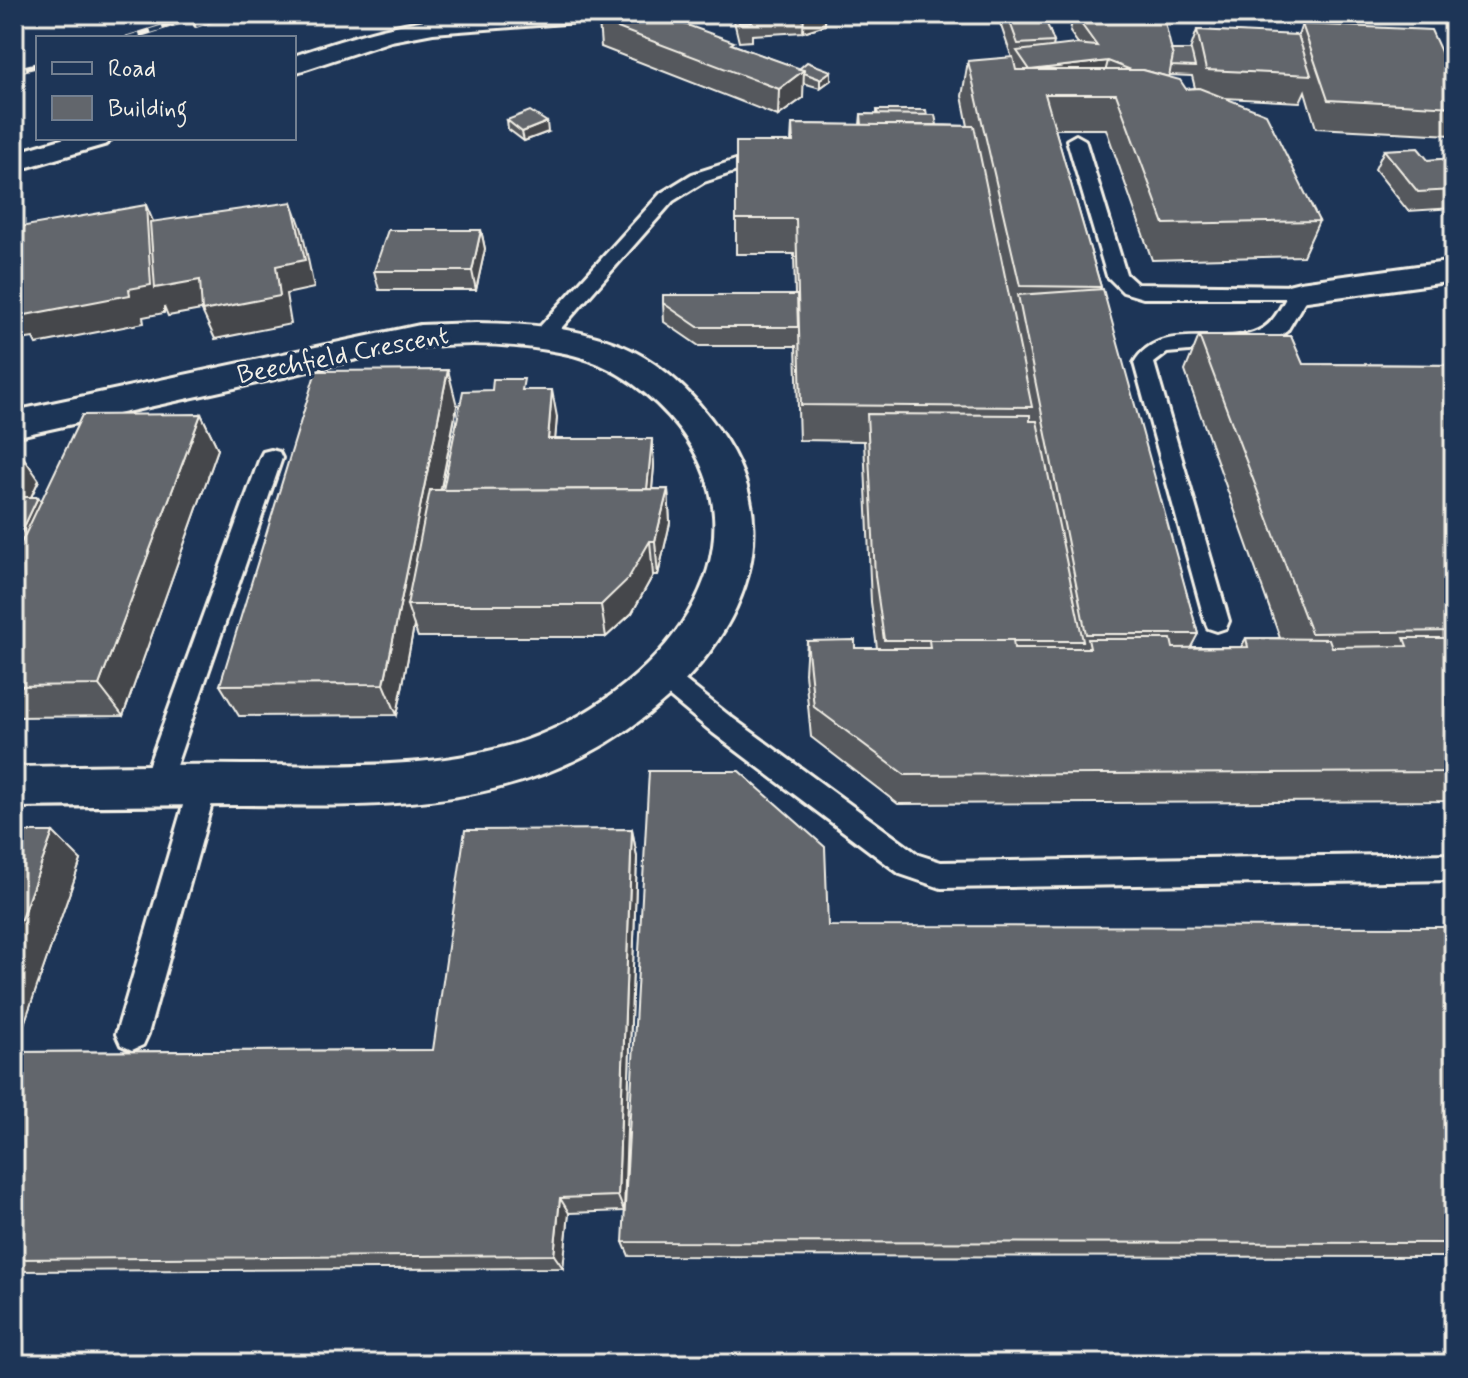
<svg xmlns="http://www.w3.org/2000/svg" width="1468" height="1378" font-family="Mynerve,sans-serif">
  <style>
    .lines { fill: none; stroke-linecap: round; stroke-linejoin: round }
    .service-casing { stroke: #f4f1e8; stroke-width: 6 }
    .minor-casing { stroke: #f4f1e8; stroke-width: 6 }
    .service { fill: #1d3557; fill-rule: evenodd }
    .minor { fill: #1d3557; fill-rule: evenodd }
    .rail-casing { stroke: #f4f1e8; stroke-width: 6 }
    .rail { stroke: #1d3557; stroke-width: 4; stroke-dasharray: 12; stroke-linecap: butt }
    .wall { fill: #54585d; stroke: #f4f1e8; stroke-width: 2; fill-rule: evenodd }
    .shaded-wall { fill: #45474c; stroke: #f4f1e8; stroke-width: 2 }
    .building { fill: #62666c; stroke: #f4f1e8; stroke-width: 2 }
    .labels { text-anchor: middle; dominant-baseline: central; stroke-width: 7; stroke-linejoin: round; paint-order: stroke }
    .street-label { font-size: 26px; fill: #f4f1e8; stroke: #1d3557 }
  </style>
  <rect width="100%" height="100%" fill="#1d3557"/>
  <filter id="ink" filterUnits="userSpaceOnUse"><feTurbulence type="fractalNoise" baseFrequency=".0125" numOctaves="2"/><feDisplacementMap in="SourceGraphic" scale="16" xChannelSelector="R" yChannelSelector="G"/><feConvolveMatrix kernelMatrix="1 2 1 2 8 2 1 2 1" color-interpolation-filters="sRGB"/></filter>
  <g filter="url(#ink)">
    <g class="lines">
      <defs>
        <g id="service">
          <path d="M1076,135L1085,140L1126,274L1137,284L1300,286L1310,292L1287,331L1268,344L1167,353L1154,363L1229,621L1226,628L1217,631L1208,628L1205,621L1134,363C1159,319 1222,348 1258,331C1272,325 1279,311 1286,298H1143L1123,292L1107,276L1067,140Z"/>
          <path d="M767,150L776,155L773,159L704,182L673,201L549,342H535L532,337L535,332L661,193L692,174Z"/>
          <path d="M271,450L279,452L282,458L169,786L165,794L155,798L145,794L141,786L260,458L263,452Z"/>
          <path d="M663,667L672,670L731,717L919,855L941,862L1454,854V880L941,888L900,874L713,733L654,684L650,677L654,670Z"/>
          <path d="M203,773L213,777L217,785L148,1034L143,1045L132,1050L121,1045L116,1034L189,785L193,777Z"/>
        </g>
        <g id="minor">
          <path d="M474,14H591L587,20L578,22L433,33L391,41L294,73V56C356,35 408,19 474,14Z"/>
          <path d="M65,138H112L107,144L14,171V153Z"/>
          <path d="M1454,261V281L1300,302L1288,299L1283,292L1288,285L1300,282Z"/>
          <path d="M476,323C528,324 583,327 631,350C667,368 696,397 719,430C811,560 703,695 583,756C477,811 358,806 242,805C166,805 90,806 14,807V767C90,766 166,764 243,765C334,765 429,771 518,743C653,699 787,550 669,416C640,384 602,359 559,352C515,344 465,342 420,347C367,354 313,371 261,382C179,400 96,419 14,437V411L420,325Z"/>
        </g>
      </defs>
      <use href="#service" class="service-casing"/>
      <use href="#minor" class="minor-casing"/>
      <use href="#service" class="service"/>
      <use href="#minor" class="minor"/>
      <defs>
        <g id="rail">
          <path d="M196,25L230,14"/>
          <path d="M128,38L205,14"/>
          <path d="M14,71L38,65"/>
        </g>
      </defs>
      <use href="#rail" class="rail-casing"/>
      <use href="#rail" class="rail"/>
    </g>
    <g class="wall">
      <path d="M734,14H825V25L803,32L752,35V41L739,42L734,21Z"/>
      <path d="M1002,14H1043L1054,42L1053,47L1079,45L1070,32L1072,20L1062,19L1061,14H1138V17L1171,50H1190L1197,30L1298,36L1302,24L1454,80V132L1452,135L1316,128L1305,91L1300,102L1226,98L1319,221L1303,256L1152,260L1106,129H1055L1101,287L1100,289L1198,634L1191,647H1241L1246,638H1280L1185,371L1199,336L1303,364L1454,365V801L898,804L811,737L805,673L807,641L855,648H877L871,602L864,441L799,440L796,346H699L664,322L663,303L795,295L794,254H736V142H791L792,124L860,125L861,114L877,115V110L927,115L937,125L968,126L962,96L968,61L1014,64L1000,23ZM1169,75L1192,76L1195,88L1186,89L1169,77Z"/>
      <path d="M599,21L734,45L799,69L831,71V80L820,88L803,83V98L778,116L601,47Z"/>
      <path d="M507,120L548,132L524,141L508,129Z"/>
      <path d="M1384,150L1428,160L1454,158V208L1408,211L1375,169Z"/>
      <path d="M481,230L485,249L476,290H379L374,271Z"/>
      <path d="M526,390L557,417L555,439H652L654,466L652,489H668L670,523L658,575H653L632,613L606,637H418L414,626L397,715L239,716L220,685L457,406L441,490H443Z"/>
      <path d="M201,414L218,449L123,716L14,717V445L39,480L31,497H38L41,501Z"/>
      <path d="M632,829L637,857L624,1211L569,1213L563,1268L14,1271V832L81,860L14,1052L433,1050Z"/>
      <path d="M1454,927V1257L629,1256L623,1242Z"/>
    </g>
    <g class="shaded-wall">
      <path d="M804,14H825V25L803,32Z"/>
      <path d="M1108,61L1103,80L1030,70Z"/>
      <path d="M804,70L803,98L778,116L779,89Z"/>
      <path d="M831,71V80L820,88V79Z"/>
      <path d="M547,122L548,132L524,141L522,132Z"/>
      <path d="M292,202L302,230L314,288L286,294L291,324L215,339L202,311Z"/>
      <path d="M146,205L158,233L200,280L212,308L168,316L164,306V313L143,317L144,323L36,344L33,338L14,341V310L129,289Z"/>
      <path d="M481,230L485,249L476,290L472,271Z"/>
      <path d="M448,370L457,406L418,605H407L414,626L397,715L384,684Z"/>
      <path d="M552,390L557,417L553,466L548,439Z"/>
      <path d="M201,414L218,449L123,716L99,685Z"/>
      <path d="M652,439L654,466L649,523L646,497Z"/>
      <path d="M15,445L39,480L15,531L14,447Z"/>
      <path d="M668,489L670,523L658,575L655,541Z"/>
      <path d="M38,497L61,531L14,639V548Z"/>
      <path d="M650,541L653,575L632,613L606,637L601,605Z"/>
      <path d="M632,829L637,857L624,1211L618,1196Z"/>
      <path d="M53,832L81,860L14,1053V938Z"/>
      <path d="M560,1198L569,1213L563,1268L554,1255Z"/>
    </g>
    <g class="building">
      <path d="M609,14H657L734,42L731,44L804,70L779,89L599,21Z"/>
      <path d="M736,14H802L751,17L752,22L739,23Z"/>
      <path d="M1007,14H1043L1054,42L1018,44Z"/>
      <path d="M1074,14L1164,18L1173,56L1169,77L1143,70H1131L1108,61L1030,70L1017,51L1075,44L1097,46Z"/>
      <path d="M1302,24L1431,30L1454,80V107L1328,100Z"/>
      <path d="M1197,30L1298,35L1311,75L1206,70Z"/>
      <path d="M1171,50H1191L1195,67L1171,66L1173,56Z"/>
      <path d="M1013,57L1016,70H1143L1180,80L1186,89L1199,88L1266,114L1319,221L1164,224L1116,94H1045L1101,287L1020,286L968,61Z"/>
      <path d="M807,62L831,71L820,79L804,73V70L799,69Z"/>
      <path d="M877,110H926L927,115H878Z"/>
      <path d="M530,111L547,122L522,132L507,120Z"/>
      <path d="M861,114L935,115L937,125H862Z"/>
      <path d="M792,124L974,126L1032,407L801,405L796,219H736V142H793Z"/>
      <path d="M1418,148L1428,160L1454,158V190L1418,192L1384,150Z"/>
      <path d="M292,202L305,260L276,266L280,296L202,311L200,280L155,288L150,222Z"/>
      <path d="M146,205L151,285L129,289L130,295L20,316L19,309L14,310V228Z"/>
      <path d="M388,230H481L472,271H374Z"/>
      <path d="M1103,289L1198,634H1086L1018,295Z"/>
      <path d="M663,295H797L798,327H698L663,303Z"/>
      <path d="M1199,336H1291L1303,364L1454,365V631L1311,633Z"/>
      <path d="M448,370L384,684L220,685L316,371Z"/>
      <path d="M493,379H524L522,390H552L548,439H652L647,489L443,490L463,391L492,390Z"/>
      <path d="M201,414L99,685L14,686V558L82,415Z"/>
      <path d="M867,414L1030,415V421H1037L1083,641H1013V640H884L875,576Z"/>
      <path d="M668,489L655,541H650L628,579L601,605H407L430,490Z"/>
      <path d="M14,497H38L14,548Z"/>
      <path d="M1246,638L1329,639L1332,647L1407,646L1404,638H1454V772L905,775L814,707L807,641L855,640V648H930L929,640H1013L1014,648H1090L1088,639H1171L1173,648L1248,647Z"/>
      <path d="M649,771H739L825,847L828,926L1454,927V1243L623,1242Z"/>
      <path d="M632,829L618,1196L560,1198L554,1255L14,1259V1052L433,1050L465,830Z"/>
      <path d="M14,832H53L14,938Z"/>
    </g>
  </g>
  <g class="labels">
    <g class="street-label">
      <text transform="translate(343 356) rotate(-11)">Beechfield Crescent</text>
    </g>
  </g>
  <rect width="1468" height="1378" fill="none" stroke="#1d3557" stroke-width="48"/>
  <rect x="24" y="24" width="1420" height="1330" fill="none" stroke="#f4f1e8" stroke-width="3" filter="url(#ink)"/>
  <rect x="36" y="36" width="260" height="104" fill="#1d3557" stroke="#738091" stroke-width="2"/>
  <rect x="52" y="62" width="40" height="12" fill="#1d3557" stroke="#738091" stroke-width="2"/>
  <text x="108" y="76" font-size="24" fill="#f4f1e8">Road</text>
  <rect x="52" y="96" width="40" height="24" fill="#62666c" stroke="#738091" stroke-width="2"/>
  <text x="108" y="116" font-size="24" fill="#f4f1e8">Building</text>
</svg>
